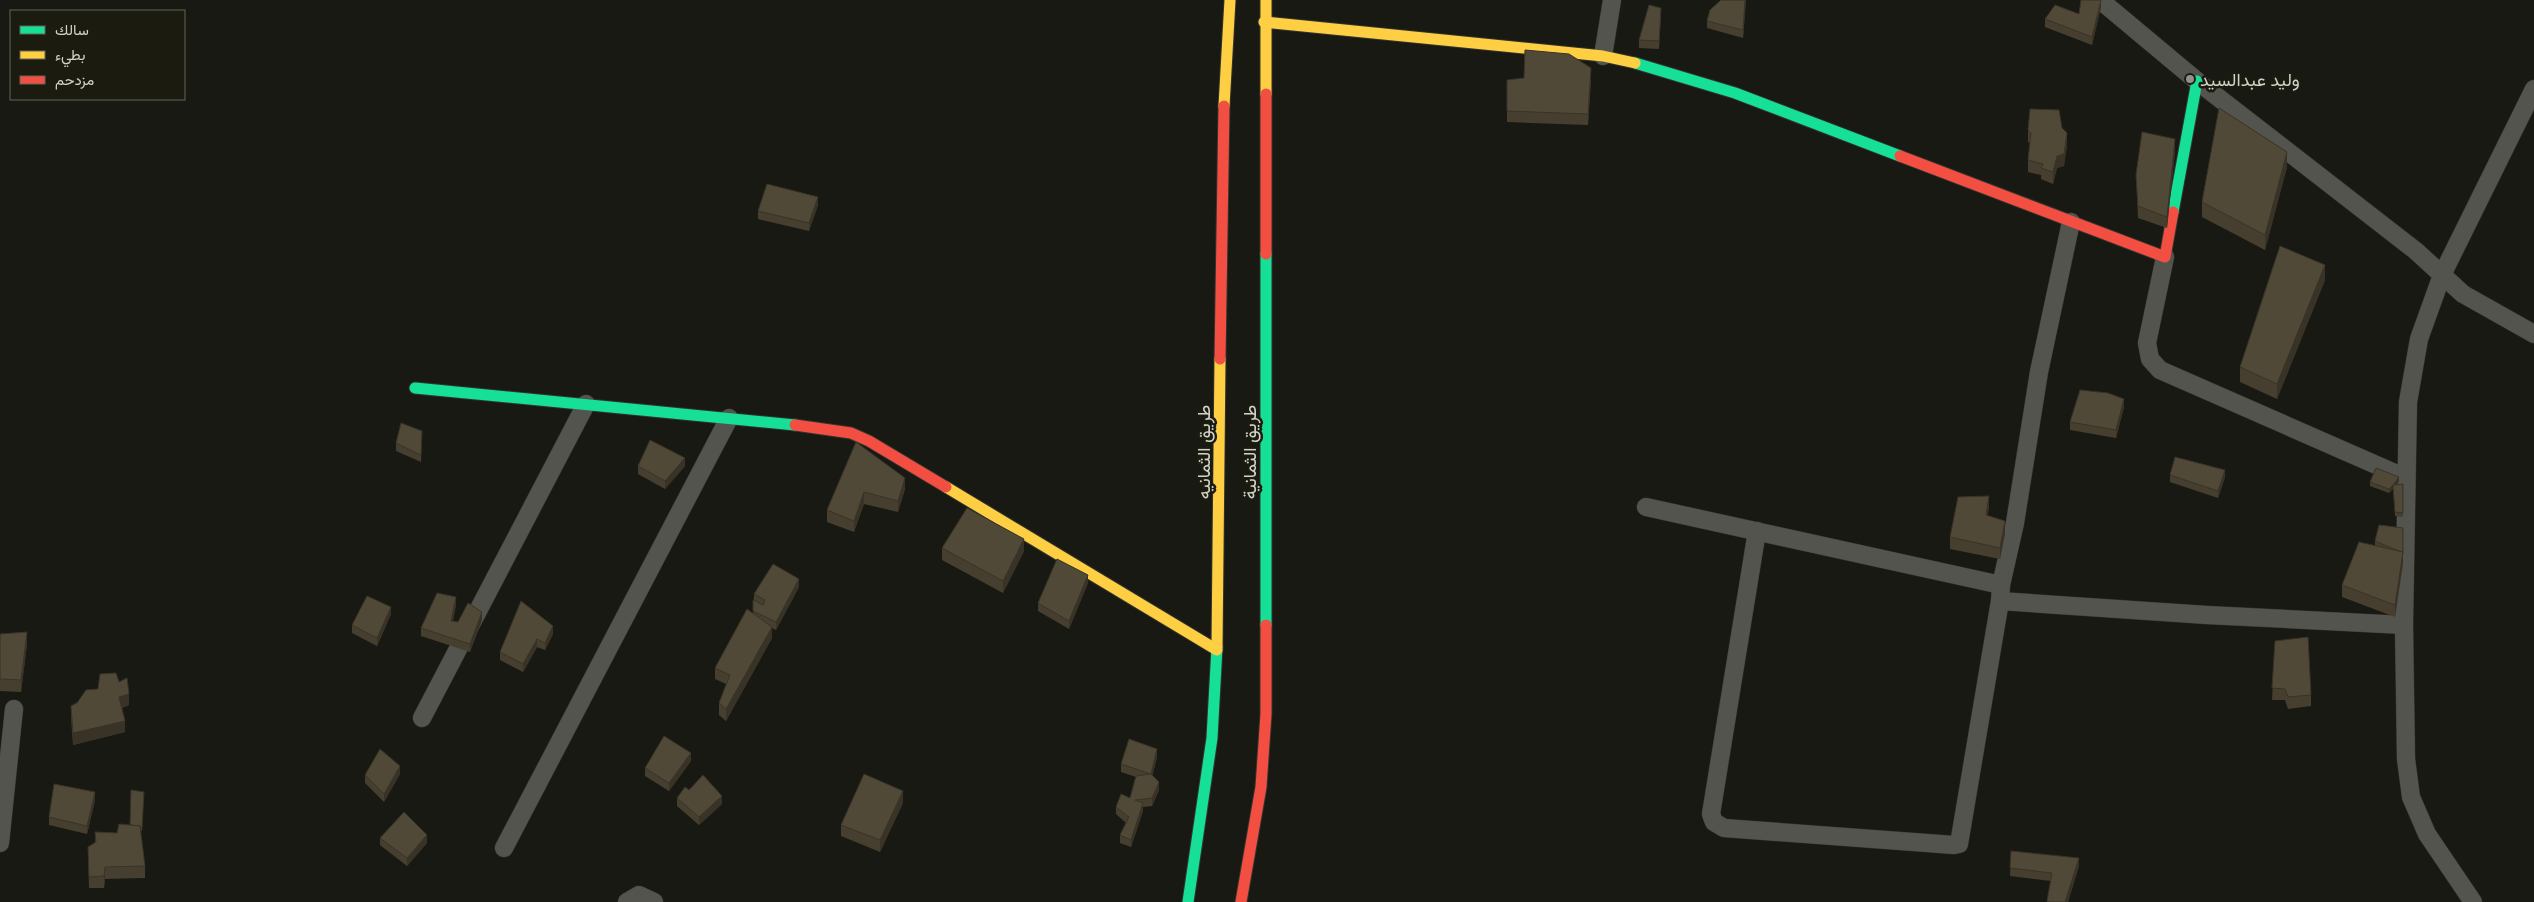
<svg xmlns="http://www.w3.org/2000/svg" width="2534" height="902" font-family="'Noto Serif',Vazirmatn,serif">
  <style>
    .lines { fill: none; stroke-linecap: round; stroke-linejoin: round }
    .street-casing { stroke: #343430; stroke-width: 19 }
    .fast-casing { stroke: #343430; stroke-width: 13 }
    .slow-casing { stroke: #343430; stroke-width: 13 }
    .jam-casing { stroke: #343430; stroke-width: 13 }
    .street { stroke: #54544f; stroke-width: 18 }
    .fast { stroke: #16e098; stroke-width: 11 }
    .slow { stroke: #ffcf43; stroke-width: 11 }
    .jam { stroke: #f24e42; stroke-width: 11 }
    .wall { fill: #463f30 }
    .shaded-wall { fill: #393327 }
    .building { fill: #514938; stroke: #393327 }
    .poi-dot { fill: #90918a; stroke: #1b1c0f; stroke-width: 2 }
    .labels { text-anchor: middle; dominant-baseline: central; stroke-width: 5; stroke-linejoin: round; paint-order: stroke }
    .poi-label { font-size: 18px; fill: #d1d2ca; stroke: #1b1c0f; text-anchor: start }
    .street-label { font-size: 18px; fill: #d1d2ca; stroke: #1b1c0f }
  </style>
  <rect width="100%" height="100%" fill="#181912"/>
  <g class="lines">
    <defs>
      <g id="street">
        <path d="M2100,0L2197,81L2416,251L2463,294L2534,334"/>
        <path d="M1603,56L1612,0"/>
        <path d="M2071,222L2039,372L2015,523L2001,585L2000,601L2207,615L2404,625"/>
        <path d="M2165,257L2147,343L2150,359L2160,370L2406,478"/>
        <path d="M1646,507L2001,585"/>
        <path d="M1757,531L1711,814L1714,822L1724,828L1954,845L1959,844L2000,601"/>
        <path d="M422,718L586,404"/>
        <path d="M0,843L14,709"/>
        <path d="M504,848L729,418"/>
        <path d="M627,902L639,895L654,902"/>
        <path d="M2473,902L2427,834L2411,797L2406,759L2404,625L2408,402L2419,339L2442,275L2534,89"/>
      </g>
      <g id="fast">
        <path d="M1635,63L1735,93L1900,156"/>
        <path d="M2173,212L2197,81"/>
        <path d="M1266,254V625"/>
        <path d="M415,388L795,425"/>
        <path d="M1188,902L1212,738L1217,647"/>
      </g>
      <g id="slow">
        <path d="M1266,0V94"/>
        <path d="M1264,22L1603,56L1635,63"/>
        <path d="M1224,106L1230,0"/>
        <path d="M946,487L1217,650"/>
        <path d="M1217,647L1220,359"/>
      </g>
      <g id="jam">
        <path d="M1266,94V254"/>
        <path d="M1900,156L2165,257L2173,212"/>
        <path d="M1220,359L1224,106"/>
        <path d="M795,425L851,433L869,441L946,487"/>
        <path d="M1241,902L1261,787L1266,714V625"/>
      </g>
    </defs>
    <use href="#street" class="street-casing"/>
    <use href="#fast" class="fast-casing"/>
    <use href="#slow" class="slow-casing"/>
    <use href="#jam" class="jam-casing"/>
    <use href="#street" class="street"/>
    <use href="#fast" class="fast"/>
    <use href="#slow" class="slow"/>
    <use href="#jam" class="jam"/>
  </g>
  <g class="wall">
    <path d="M1746,0L1743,38L1707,28V21Z"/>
    <path d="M2101,7L2092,45L2045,27V19L2079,14Z"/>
    <path d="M1661,15L1659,49L1639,48V40Z"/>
    <path d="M1507,80H1591L1588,125L1507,122Z"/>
    <path d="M2062,128L2067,145L2064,166L2057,168L2053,184L2041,179V175L2028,172V160L2030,143L2028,142V130Z"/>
    <path d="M2175,151L2167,228L2138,218L2136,175Z"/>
    <path d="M2287,167L2265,250L2202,217V202Z"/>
    <path d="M818,205L809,231L758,219V211Z"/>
    <path d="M2325,280L2277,399L2240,382V367Z"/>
    <path d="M2124,407L2116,438L2070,430V422Z"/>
    <path d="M422,431L421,462L396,451V443Z"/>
    <path d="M856,442L905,489L898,512L864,504L854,532L827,522V510Z"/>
    <path d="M638,466H685L665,489L638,474Z"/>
    <path d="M2170,475L2225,477L2218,498L2170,482Z"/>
    <path d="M2399,481L2397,485L2403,484V517L2395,516L2393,489L2389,493L2370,486V482Z"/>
    <path d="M1989,507L1987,516L2005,533L2000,559L1950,549V537Z"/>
    <path d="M2403,528V563L2395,617L2342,597V585L2375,546V541Z"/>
    <path d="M942,548L1024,551L1003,593L942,560Z"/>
    <path d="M1088,583L1069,629L1038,611V603Z"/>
    <path d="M799,587L776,630L772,628V638L726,721L719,715V703L726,684L715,679V668L753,613L754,594Z"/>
    <path d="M456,605L453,621L458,622L482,620L470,652L421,636V628Z"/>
    <path d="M391,614L377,646L352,633V625Z"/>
    <path d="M0,634L27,644L21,692L0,691Z"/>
    <path d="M553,634L545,650L537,647L523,672L500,660V652Z"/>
    <path d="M2275,641L2311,695V706L2288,709L2285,700H2272Z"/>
    <path d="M119,682L129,705L122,708L125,732L73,745L71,718V706L98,689Z"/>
    <path d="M1157,757L1152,776L1159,790L1152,806L1143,807V811L1131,847L1120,843V835L1126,823L1116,814V807L1130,798L1136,777L1121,772V764Z"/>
    <path d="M691,761L669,791L645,776V768Z"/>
    <path d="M400,774L384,802L365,783V775Z"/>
    <path d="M689,790L722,804L699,825L677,806V798Z"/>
    <path d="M144,792L142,831H140L145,866V878L105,879L104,888H89L88,847L95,843V832L117,833L130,825Z"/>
    <path d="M95,800L87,834L49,825V817Z"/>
    <path d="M903,803L880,852L841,836V825Z"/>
    <path d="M380,838L427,843L407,866L380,845Z"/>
    <path d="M2011,851L2079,866L2068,902H2047L2051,881L2010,876Z"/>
  </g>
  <g class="shaded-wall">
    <path d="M1745,0H1746L1743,38V30Z"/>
    <path d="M2101,0V7L2092,45V37Z"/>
    <path d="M1591,68V80L1588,125V114Z"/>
    <path d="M2067,133V145L2064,166L2057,168L2053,184V172L2057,156Z"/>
    <path d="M2175,139V151L2167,228V217Z"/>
    <path d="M2287,152V167L2265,250V235Z"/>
    <path d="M818,197V205L809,231V223Z"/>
    <path d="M2325,265V280L2277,399V384Z"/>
    <path d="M2124,399V407L2116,438V430Z"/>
    <path d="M685,458V466L665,489V481Z"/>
    <path d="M2225,470V477L2218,498V491Z"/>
    <path d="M2399,477V481L2393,489V485Z"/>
    <path d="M905,478V489L898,512V501Z"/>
    <path d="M2393,485V489L2389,493V489Z"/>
    <path d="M864,492V504L854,532V521Z"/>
    <path d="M1989,496V507L1986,527V515Z"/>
    <path d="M2005,521V533L2000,559V548Z"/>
    <path d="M1024,539V551L1003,593V581Z"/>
    <path d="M2403,552V563L2395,617V605Z"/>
    <path d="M1088,575V583L1069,629V621Z"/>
    <path d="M799,579V587L776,630V622Z"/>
    <path d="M456,597V605L451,629V621Z"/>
    <path d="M391,607V614L377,646V638Z"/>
    <path d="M482,612V620L470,652V644Z"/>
    <path d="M553,626V634L545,650V643Z"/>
    <path d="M772,627V638L726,721V709Z"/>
    <path d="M27,632V644L21,692V680Z"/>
    <path d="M537,639V647L523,672V664Z"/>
    <path d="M129,694V705L119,708V697Z"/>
    <path d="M125,721V732L73,745V733Z"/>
    <path d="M1157,749V757L1151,782V774Z"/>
    <path d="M691,753V761L669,791V783Z"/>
    <path d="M400,766V774L384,802V794Z"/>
    <path d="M1159,782V790L1152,806V798Z"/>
    <path d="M903,791V803L880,852V840Z"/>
    <path d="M95,792V800L87,834V826Z"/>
    <path d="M722,796V804L699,825V817Z"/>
    <path d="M1143,803V811L1131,847V840Z"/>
    <path d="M427,835V843L407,866V858Z"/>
    <path d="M2079,858V866L2068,902H2065Z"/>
    <path d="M105,867V879L104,888V876Z"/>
  </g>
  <g class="building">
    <path d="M1721,0H1745L1743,30L1707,21L1710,10Z"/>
    <path d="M2081,0H2101L2092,37L2045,19L2055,5L2079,14Z"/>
    <path d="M1649,5L1661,8L1659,41L1639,40Z"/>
    <path d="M1525,50L1569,54L1591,68L1588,114L1507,111V80L1524,78Z"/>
    <path d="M2219,108L2287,152L2265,235L2202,202Z"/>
    <path d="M2030,109L2059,110L2062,128L2067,133L2064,154L2057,156L2053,172L2041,168L2043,164L2028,160L2031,133L2028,130Z"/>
    <path d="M2142,132L2175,139L2167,217L2138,206L2136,175Z"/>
    <path d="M767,184L818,197L809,223L758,211Z"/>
    <path d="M2280,246L2325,265L2277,384L2240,367Z"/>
    <path d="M2080,390L2108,393L2124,399L2116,430L2070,422Z"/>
    <path d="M401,423L422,431L421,455L396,443Z"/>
    <path d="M650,440L685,458L665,481L638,466Z"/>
    <path d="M856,442L905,478L898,501L864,492L854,521L827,510Z"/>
    <path d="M2175,457L2225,470L2218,491L2170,475Z"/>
    <path d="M2376,468L2399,477L2393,485L2403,484V513L2395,512L2393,485L2389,489L2370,482Z"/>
    <path d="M1989,496L1986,515L2005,521L2000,548L1950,537L1958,497Z"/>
    <path d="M967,508L1024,539L1003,581L942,548Z"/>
    <path d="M2379,525L2403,528V553V552L2399,551L2375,541Z"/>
    <path d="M2359,542L2403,552L2395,605L2342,585Z"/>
    <path d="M1057,559L1088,575L1069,621L1038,603Z"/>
    <path d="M773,564L799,579L776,622L753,611V600L763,605L765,600L754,594Z"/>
    <path d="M437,593L456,597L451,621L458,622L468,603L482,612L470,644L421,628Z"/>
    <path d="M367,596L391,607L377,638L352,625Z"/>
    <path d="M521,601L553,626L545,643L537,639L523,664L500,652Z"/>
    <path d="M747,609L772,627L726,709L719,703L730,675L715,668Z"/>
    <path d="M27,632L21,680L0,679V634Z"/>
    <path d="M2308,637L2311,695L2288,697L2285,689L2272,688L2275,641Z"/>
    <path d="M116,673L119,682L127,678L129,694L119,697L125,721L73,733L71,706L77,703L86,690L98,689L100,674Z"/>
    <path d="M664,736L691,753L669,783L645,768Z"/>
    <path d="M1129,739L1157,749L1151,774L1121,764Z"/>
    <path d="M380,749L400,766L384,794L365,775Z"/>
    <path d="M864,774L903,791L880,840L841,825Z"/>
    <path d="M1151,774L1159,782L1152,798L1135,800L1143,803L1131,840L1120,835L1129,817L1116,807L1121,794L1130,798L1136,776Z"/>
    <path d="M703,775L722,796L699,817L677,798L685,787L689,790Z"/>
    <path d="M54,784L95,792L87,826L49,817Z"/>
    <path d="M131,790L144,792L142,828L140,827V826L130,825Z"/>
    <path d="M404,812L427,835L407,858L380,838Z"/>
    <path d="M119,824L140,826L145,866L105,867L104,876L89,877L88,847L96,842L95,832L117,833Z"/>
    <path d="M2011,851L2079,858L2065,902H2050L2047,901L2052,873L2010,868Z"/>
  </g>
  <circle class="poi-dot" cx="2190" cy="79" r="5"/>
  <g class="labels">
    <g class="poi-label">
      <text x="2200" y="79">وليد عبدالسيد</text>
    </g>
    <g class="street-label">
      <text transform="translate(1203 452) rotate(-90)">طريق الثمانيه</text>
      <text transform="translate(1249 452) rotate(-90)">طريق الثمانية</text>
    </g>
  </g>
  <rect x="10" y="10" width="175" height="90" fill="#1b1c0f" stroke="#64655a"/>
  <rect x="20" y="26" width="25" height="8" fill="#16e098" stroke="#64655a"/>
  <text x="55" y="35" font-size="15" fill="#d1d2ca">سالك</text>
  <rect x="20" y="51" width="25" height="8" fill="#ffcf43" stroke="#64655a"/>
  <text x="55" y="60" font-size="15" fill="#d1d2ca">بطيء</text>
  <rect x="20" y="76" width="25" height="8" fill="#f24e42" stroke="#64655a"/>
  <text x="55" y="85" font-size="15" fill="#d1d2ca">مزدحم</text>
</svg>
